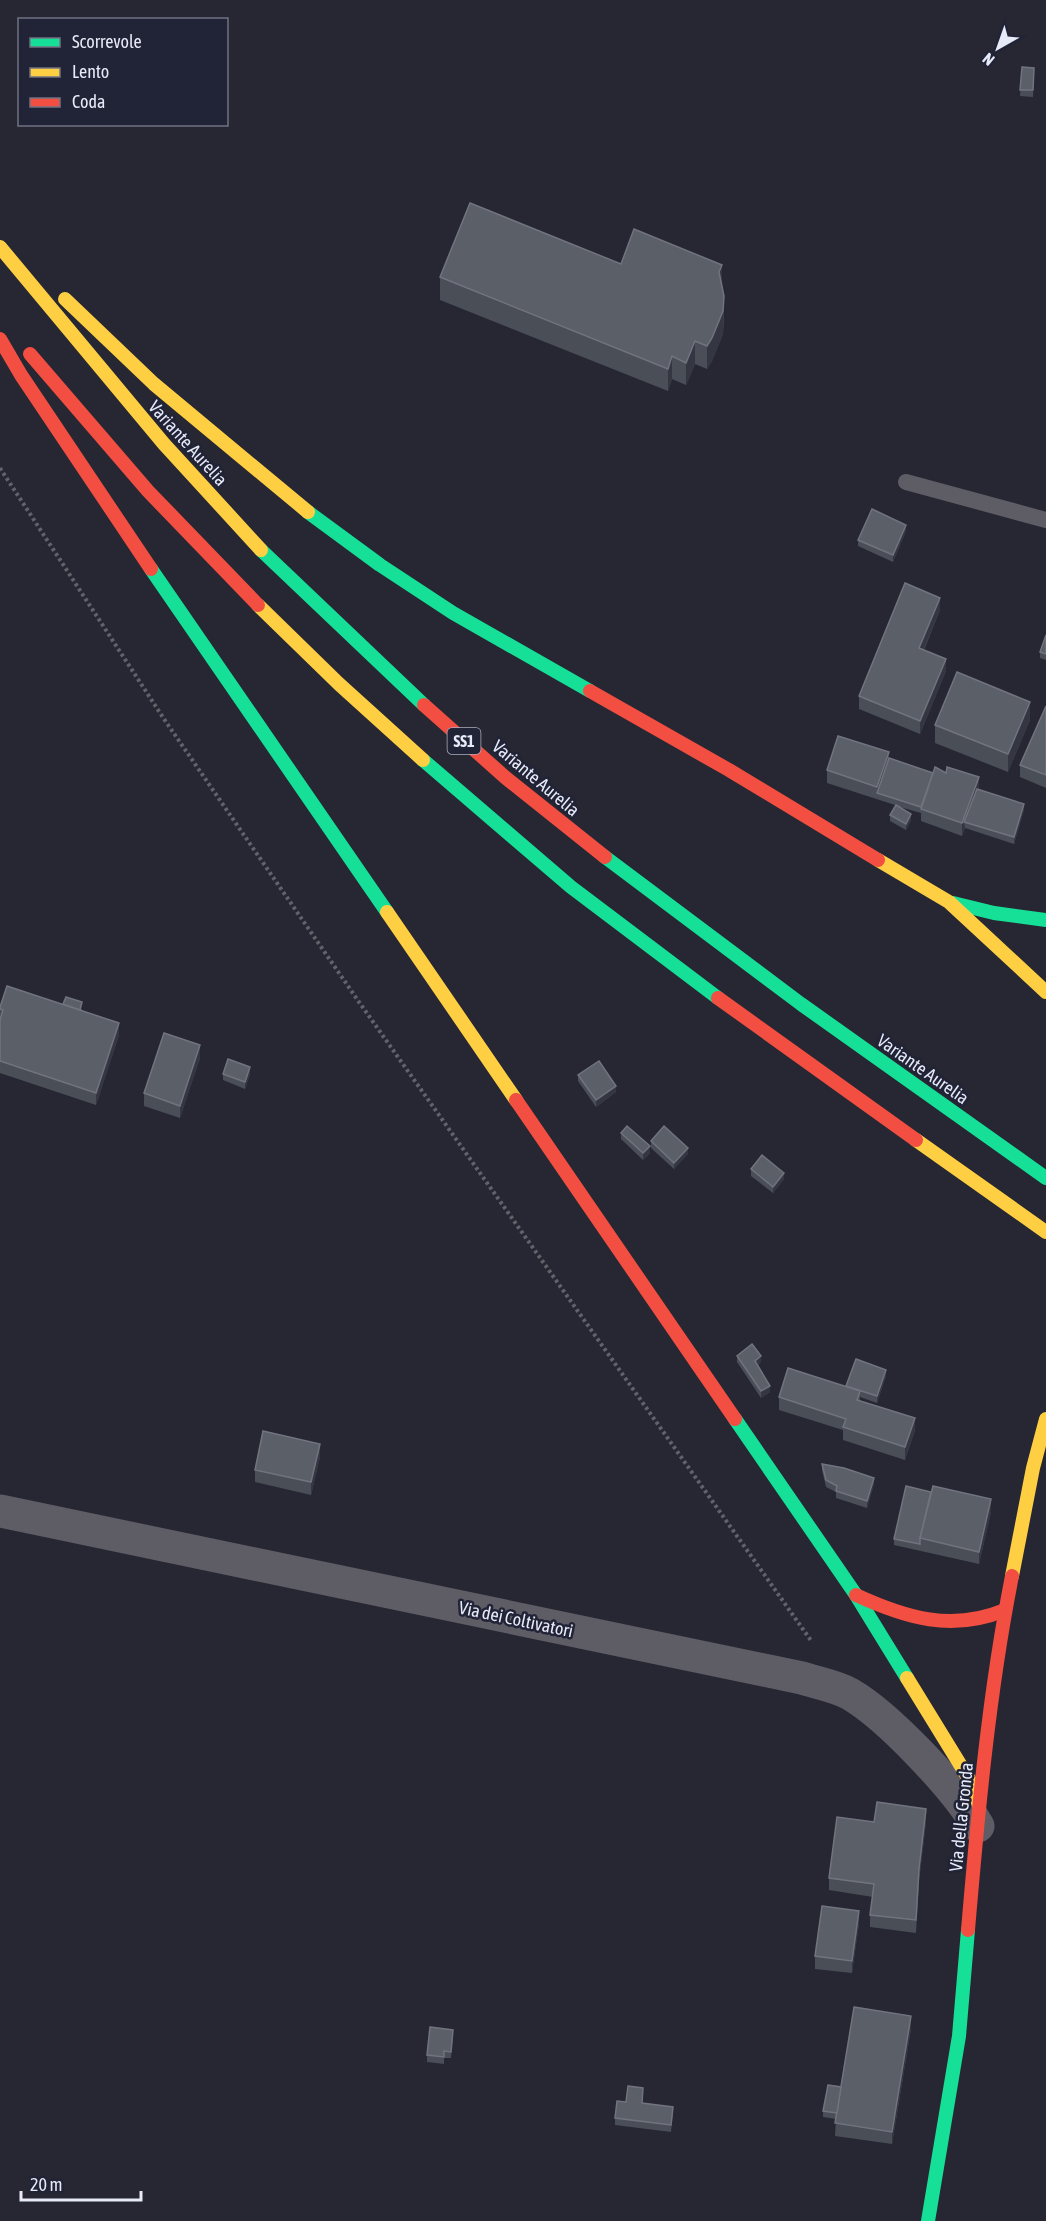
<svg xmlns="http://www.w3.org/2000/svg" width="1046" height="2221" font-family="'Asap Condensed',sans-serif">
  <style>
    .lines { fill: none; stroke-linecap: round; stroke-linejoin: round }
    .path { stroke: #63616a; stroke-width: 4; stroke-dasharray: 3 3; stroke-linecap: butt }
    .lane { stroke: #5e5c65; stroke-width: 16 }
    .street { stroke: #5e5c65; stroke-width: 33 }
    .fast { stroke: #16e098; stroke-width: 14 }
    .slow { stroke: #ffcf43; stroke-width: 14 }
    .jam { stroke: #f24e42; stroke-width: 14 }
    .wall { fill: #4a4e57 }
    .shaded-wall { fill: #343741 }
    .building { fill: #5b5f68; stroke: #71747f; stroke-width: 1.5 }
    .labels { text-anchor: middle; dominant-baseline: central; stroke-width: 5; stroke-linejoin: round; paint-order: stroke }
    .shield { fill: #212337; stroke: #acaebd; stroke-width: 1.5 }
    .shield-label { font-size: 16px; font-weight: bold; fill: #e7eaf7 }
    .street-label { font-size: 18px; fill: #e7eaf7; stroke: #212337 }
  </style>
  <rect width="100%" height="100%" fill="#262732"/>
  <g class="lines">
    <path class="path" d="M0,468L164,719L359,1002L812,1642"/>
    <path class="lane" d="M906,482L1046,520"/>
    <path class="street" d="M0,1511L802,1678C817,1683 836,1686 850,1694C888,1716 956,1788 978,1826"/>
    <g class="fast">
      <path d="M308,512L380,565L453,613L590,691"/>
      <path d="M261,550L424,705"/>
      <path d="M151,569L387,912"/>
      <path d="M423,760L571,887L718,998"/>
      <path d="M605,857L801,1004L1046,1178"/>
      <path d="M953,903L994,913L1046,920"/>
      <path d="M735,1419L856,1595L907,1678"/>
      <path d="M928,2221L959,2036L968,1930"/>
    </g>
    <g class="slow">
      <path d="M0,247L164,444L261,550"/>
      <path d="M65,299L154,384L308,512"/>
      <path d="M258,605L339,684L423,760"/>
      <path d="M878,860L949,902L1046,992"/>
      <path d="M387,912L516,1100"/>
      <path d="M916,1140L1046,1232"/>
      <path d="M1012,1576L1033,1468L1046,1419"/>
      <path d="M907,1678L969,1779L979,1805"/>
    </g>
    <g class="jam">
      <path d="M0,339L21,375L151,569"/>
      <path d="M30,354L148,491L258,605"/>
      <path d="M590,691L729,770L878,860"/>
      <path d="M424,705L506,778L605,857"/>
      <path d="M718,998L916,1140"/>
      <path d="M516,1100L735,1419"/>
      <path d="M856,1595C906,1618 952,1632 1005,1610"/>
      <path d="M968,1930C978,1812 989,1692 1012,1576"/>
    </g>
  </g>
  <g class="wall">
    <path d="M1022,67L1034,68L1033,97L1020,96Z"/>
    <path d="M621,264L722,287L724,318L723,334L712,361L707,369L695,364L686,385L672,379L668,391L440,300V277Z"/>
    <path d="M906,531L893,562L858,546V540Z"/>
    <path d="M940,610L924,650L946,671L920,734L859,709V696Z"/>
    <path d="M1046,635V660L1040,658V652Z"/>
    <path d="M1046,706V788L1020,777V765Z"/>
    <path d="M1030,720L1008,772L935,743V725Z"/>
    <path d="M889,758L979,789L1024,810L1014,844L965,828L962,836L921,821V813L896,806L911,820L906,830L890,821V815L895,805L827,783V770Z"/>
    <path d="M63,1004L82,1009V1010L119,1035L96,1105L0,1073V1007Z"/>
    <path d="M200,1058L180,1118L144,1106V1093Z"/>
    <path d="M223,1074H250L245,1089L223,1080Z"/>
    <path d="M578,1075L616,1092L596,1107L578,1081Z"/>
    <path d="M621,1133L650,1153L643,1160L621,1139Z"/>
    <path d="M651,1141L688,1154L674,1169L651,1148Z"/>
    <path d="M751,1169L784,1179L773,1193L751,1176Z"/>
    <path d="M737,1356L761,1362L758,1365L770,1392L761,1398L737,1362Z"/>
    <path d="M886,1376L877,1403L860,1397V1401L915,1430L905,1460L843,1440V1430L779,1410V1397L846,1387V1386Z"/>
    <path d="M320,1457L311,1495L255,1482V1470Z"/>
    <path d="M822,1464L874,1484L867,1508L836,1498V1492L826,1487L822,1470Z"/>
    <path d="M991,1512L979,1564L894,1545V1539Z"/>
    <path d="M926,1822L919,1881L916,1933L870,1927V1915L873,1897L829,1890V1878Z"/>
    <path d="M859,1923L852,1973L815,1969V1956Z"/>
    <path d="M911,2029L892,2144L835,2136L836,2119L823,2117V2111L841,2087Z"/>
    <path d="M453,2036L451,2058H444V2064L427,2062V2055Z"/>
    <path d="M643,2094L642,2103L673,2113L671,2132L615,2125V2118L626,2102Z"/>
  </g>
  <g class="shaded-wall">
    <path d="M722,265V287L719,272Z"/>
    <path d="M724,296L723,334L712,361L707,369V346Z"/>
    <path d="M695,341V364L686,385V363Z"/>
    <path d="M672,356V379L668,391V369Z"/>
    <path d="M906,525V531L893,562V555Z"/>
    <path d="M940,598V610L919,660V648Z"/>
    <path d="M946,659V671L920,734V721Z"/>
    <path d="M1030,702V720L1008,772V754Z"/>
    <path d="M889,752V765L877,793V787Z"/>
    <path d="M979,777V789L964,822L965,828L962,836V823Z"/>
    <path d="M1024,804V810L1014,844V837Z"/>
    <path d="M911,814V820L906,830V824Z"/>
    <path d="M119,1023V1035L96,1105V1093Z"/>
    <path d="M200,1045V1058L180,1118V1106Z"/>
    <path d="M250,1067V1074L245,1089V1082Z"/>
    <path d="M616,1086V1092L596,1107V1100Z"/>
    <path d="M650,1146V1153L643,1160V1153Z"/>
    <path d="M688,1148V1154L674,1169V1163Z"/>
    <path d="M784,1173V1179L773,1193V1187Z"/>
    <path d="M761,1356V1362L755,1368V1361Z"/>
    <path d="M886,1370V1376L877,1403V1396Z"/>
    <path d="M770,1386V1392L761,1398V1391Z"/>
    <path d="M915,1418V1430L905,1460V1447Z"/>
    <path d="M320,1444V1457L311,1495V1482Z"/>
    <path d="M874,1478V1484L867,1508V1501Z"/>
    <path d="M991,1499V1512L979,1564V1552Z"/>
    <path d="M926,1809V1822L919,1881L916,1933L919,1869Z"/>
    <path d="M859,1911V1923L852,1973V1961Z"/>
    <path d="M911,2016V2029L892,2144V2132Z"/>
  </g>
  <g class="building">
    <path d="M1022,67L1034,68L1033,90H1020Z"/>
    <path d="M470,203L621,264L634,229L722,265L719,272L724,296L723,311L712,338L707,346L695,341L686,363L672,356L668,369L440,277Z"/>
    <path d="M872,509L906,525L893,555L858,540Z"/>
    <path d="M905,583L940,598L919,648L946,659L920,721L859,696Z"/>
    <path d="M1046,635V654L1040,652Z"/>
    <path d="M957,672L1030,702L1008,754L935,725Z"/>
    <path d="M1046,706V775L1020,765Z"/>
    <path d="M838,736L889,752L877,787L827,770Z"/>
    <path d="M889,758L933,773L921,807L877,793Z"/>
    <path d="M935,767L946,773L947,767L979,777L962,823L921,809Z"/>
    <path d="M977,789L1024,804L1014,837L964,822Z"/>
    <path d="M896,805L911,814L906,824L890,815Z"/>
    <path d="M7,986L119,1023L96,1093L0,1061V1020L3,1010L0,1009V1007Z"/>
    <path d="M66,997L82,1002L80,1010L63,1004Z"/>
    <path d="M164,1033L200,1045L180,1106L144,1093Z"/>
    <path d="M228,1059L250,1067L245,1082L223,1074Z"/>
    <path d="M599,1061L616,1086L596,1100L578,1075Z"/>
    <path d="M627,1126L650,1146L643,1153L621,1133Z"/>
    <path d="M664,1126L688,1148L674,1163L651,1141Z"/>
    <path d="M762,1155L784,1173L773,1187L751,1169Z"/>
    <path d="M752,1344L761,1356L755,1361L770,1386L761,1391L737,1356Z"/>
    <path d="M856,1359L886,1370L877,1396L846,1386Z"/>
    <path d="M788,1368L860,1391L857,1400L915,1418L905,1447L843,1427L846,1419L779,1397Z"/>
    <path d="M263,1431L320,1444L311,1482L255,1470Z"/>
    <path d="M822,1464L844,1468L874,1478L867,1501L836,1491L837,1486L826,1480Z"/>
    <path d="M906,1486L931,1492L920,1538V1544L894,1539Z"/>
    <path d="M933,1486L991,1499L979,1552L920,1538Z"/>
    <path d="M877,1802L926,1809L919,1869L916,1920L870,1915L874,1884L829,1878L837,1817L874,1822Z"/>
    <path d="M822,1906L859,1911L852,1961L815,1956Z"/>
    <path d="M854,2007L911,2016L892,2132L835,2123Z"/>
    <path d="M430,2027L453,2030L451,2052L444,2051V2057L427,2055Z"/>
    <path d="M828,2085L841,2087L837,2113L823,2111Z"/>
    <path d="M628,2086L643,2088L642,2103L673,2107L671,2125L615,2118L617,2101L626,2102Z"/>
  </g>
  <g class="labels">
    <rect class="shield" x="447.5" y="728" width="33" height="26" rx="4.5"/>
    <g class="shield-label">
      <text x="464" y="741">SS1</text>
    </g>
    <g class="street-label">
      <text transform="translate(188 443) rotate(48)">Variante Aurelia</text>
      <text transform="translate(536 778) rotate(40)">Variante Aurelia</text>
      <text transform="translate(923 1069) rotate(35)">Variante Aurelia</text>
      <text transform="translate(516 1619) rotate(12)">Via dei Coltivatori</text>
      <text transform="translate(961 1817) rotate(-84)">Via della Gronda</text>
    </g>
  </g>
  <rect x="18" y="18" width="210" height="108" fill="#212337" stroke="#707384" stroke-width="1.5"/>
  <rect x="30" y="38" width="30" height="9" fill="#16e098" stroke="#707384" stroke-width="1.5"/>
  <text x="72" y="48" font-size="18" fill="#e7eaf7">Scorrevole</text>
  <rect x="30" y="68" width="30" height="9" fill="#ffcf43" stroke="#707384" stroke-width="1.5"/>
  <text x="72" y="78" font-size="18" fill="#e7eaf7">Lento</text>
  <rect x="30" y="98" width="30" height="9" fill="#f24e42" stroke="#707384" stroke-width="1.5"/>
  <text x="72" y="108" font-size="18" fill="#e7eaf7">Coda</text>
  <g transform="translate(998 48) rotate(220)" stroke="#212337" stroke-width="4.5" paint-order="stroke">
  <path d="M0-4.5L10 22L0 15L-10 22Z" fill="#e7eaf7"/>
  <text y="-9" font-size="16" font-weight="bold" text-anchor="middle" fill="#e7eaf7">N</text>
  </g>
  <path d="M21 2191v9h120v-9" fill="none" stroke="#e7eaf7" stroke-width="3"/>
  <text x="30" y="2191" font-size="18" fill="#e7eaf7" stroke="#212337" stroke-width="4.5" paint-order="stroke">20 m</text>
</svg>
